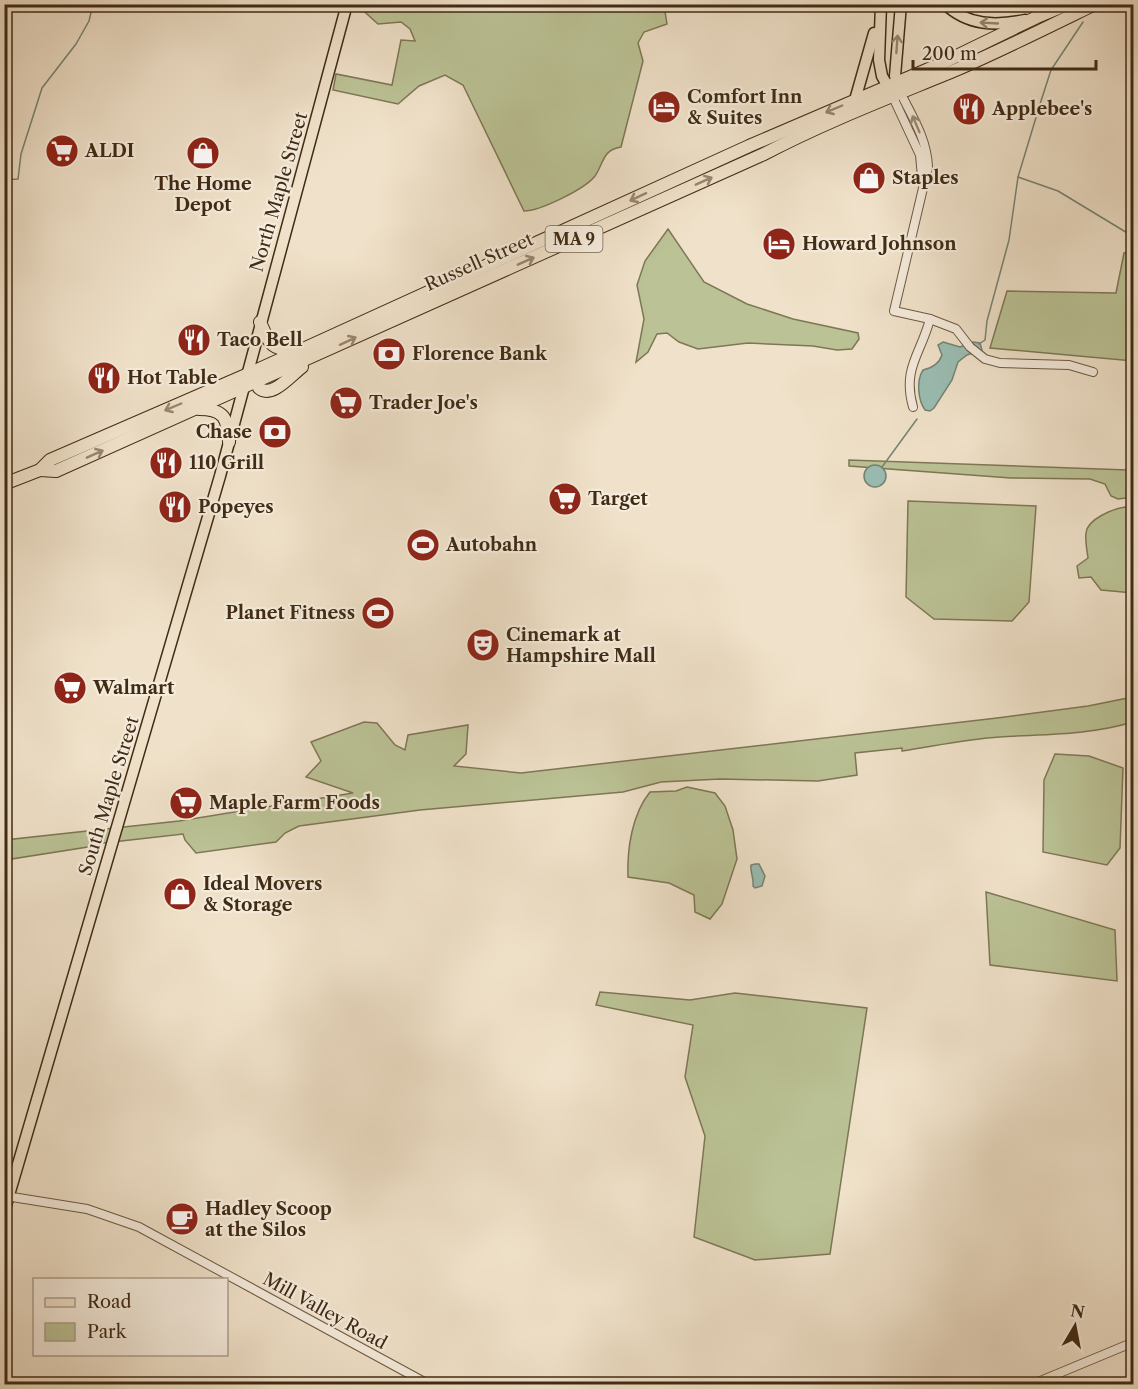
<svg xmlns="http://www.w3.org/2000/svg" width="1138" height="1389" font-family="'Libre Caslon Text',serif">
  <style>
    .green { fill: #bbc396; stroke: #7e7755; stroke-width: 1.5 }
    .water { fill: #9abeb4; stroke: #768374; stroke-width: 1.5 }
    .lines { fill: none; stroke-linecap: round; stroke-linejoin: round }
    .stream { stroke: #768374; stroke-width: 1.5 }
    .minor-casing { stroke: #6c5942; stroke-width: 10 }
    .major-casing { stroke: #402b14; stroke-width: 13 }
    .highway-casing { stroke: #402b14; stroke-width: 14 }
    .minor { stroke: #f5ecdd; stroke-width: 8 }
    .major { stroke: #f0e2ca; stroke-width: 10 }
    .highway { stroke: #f0e2ca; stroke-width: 12 }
    .oneway { stroke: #98866f }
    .oneway2 { stroke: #9a8c78 }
    .labels { text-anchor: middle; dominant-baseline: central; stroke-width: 4.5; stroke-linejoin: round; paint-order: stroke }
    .shield { fill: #f5ecdd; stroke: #766550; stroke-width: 1.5 }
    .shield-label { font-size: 16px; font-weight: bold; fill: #402b14 }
    .poi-label { font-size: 18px; font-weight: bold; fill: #402b14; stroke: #f5ecdd; text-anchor: start }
    .street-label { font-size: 18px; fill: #402b14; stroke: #f5ecdd }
  </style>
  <rect width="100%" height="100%" fill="#f0e2ca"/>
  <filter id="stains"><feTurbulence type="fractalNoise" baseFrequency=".00333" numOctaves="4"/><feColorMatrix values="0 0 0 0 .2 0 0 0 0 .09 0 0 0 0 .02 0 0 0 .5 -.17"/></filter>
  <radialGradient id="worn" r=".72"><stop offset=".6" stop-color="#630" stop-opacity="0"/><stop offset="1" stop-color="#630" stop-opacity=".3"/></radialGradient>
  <g class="green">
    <path d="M441,4L453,7L454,4H651L652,7L664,5L667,24L644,32L638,43L643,61L621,147C602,150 604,163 595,176C585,189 540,211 524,211L463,85L445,75L419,86L398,104L333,90L336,74L392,85L401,40L415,41L410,29L401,22L378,24L357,5Z"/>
    <path d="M668,229L704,282L747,304L793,319L858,333L859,339L852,349L837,350L813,346L748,343L698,349L679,342L667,333L657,334L648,352L636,362L644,319L637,285L645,261Z"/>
    <path d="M1133,252V361L990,348L1007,291L1116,293L1124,253Z"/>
    <path d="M1133,452V497L1118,499L1111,496L1105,484L1090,479L1011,478L849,466V460L1128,470Z"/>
    <path d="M908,501L1036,506L1029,602L1012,621L934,619L906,597Z"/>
    <path d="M1125,507L1133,509V593L1101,590L1091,577L1079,578L1077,566L1088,558C1087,550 1085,541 1086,533C1087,519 1113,509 1125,507Z"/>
    <path d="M1133,697V722C1090,735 1045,734 1000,737C967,739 935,746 902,751V748L855,753L857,775L818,781L720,779L661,782L623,792L420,810L299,826L285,833L276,842L196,853L185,840L183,834L95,844L94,846L5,860V840L179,821L353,793L306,777L321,761L311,742L364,722L377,723L395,745L405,750L408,735L468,725L466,754L454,766L521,773L997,718L1088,706Z"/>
    <path d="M1055,754L1089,756L1123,768L1120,848L1107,865L1043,852L1044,780Z"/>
    <path d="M687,787L715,793L725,806L733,830L737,859L722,904L710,919L695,912L694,895L669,883L628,877C627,849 632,814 650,792L676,791Z"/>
    <path d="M986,892L1115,930L1117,981L990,965Z"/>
    <path d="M600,992L690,1000L735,993L867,1008L830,1254L755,1260L694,1237L705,1136L685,1077L693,1025L596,1005Z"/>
  </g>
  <g class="water">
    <path d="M943,342L960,347L973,342L980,343L982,350L967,355L958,362L952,380L934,408L930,411L925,410C918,400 916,381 923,370C932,368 939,364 942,355L938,345Z"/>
    <circle cx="875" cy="476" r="11"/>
    <path d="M755,864H759L765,876L762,886L755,888L753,886C754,878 750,872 751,865Z"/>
  </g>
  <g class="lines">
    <g class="stream">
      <path d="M1018,177L1058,191L1134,237"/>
      <path d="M4,180L18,179L21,154L42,88L76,44L89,21L93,4"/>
      <path d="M979,344L985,340L987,321L1009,240L1018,177L1041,101L1051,70L1083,22"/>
      <path d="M882,467L917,419"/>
    </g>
    <defs>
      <g id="minor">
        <path d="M900,92C912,116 927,139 928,167L894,311L930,319"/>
        <path d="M892,95L920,155L922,177"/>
        <path d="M913,407C902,368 921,354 930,319L956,329L970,347L985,359L1000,363L1069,365L1093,372"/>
        <path d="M6,1196L87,1209L139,1227L428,1384"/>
        <path d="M1033,1384L1134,1342"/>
      </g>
      <g id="major">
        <path d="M881,4L879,60L882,76L891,92"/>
        <path d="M945,4C968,26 996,26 1025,20"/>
        <path d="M900,90L895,76L901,4"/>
        <path d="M855,100L874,33"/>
        <path d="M4,1212L220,476L347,4"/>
      </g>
      <g id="highway">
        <path d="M260,322C269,342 270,351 295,349"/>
        <path d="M256,374L259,388C272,399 291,375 302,367"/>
        <path d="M199,409C224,409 228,418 229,442"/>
        <path d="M40,470L56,471L764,154C827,121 893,96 958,69C1004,49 1050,26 1095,4"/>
        <path d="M4,484L40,470L50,460L246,375L749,146L938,65L1037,17L1068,4"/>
      </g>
    </defs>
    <use href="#minor" class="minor-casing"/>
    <use href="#major" class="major-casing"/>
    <use href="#highway" class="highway-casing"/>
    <use href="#minor" class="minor"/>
    <use href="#major" class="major"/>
    <use href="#highway" class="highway"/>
  </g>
  <defs><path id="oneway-shaft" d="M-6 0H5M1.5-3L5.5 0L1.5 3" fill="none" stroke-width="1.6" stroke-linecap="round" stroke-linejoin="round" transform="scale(1.5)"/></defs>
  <g class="oneway">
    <use href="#oneway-shaft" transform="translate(989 23) rotate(-177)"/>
    <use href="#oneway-shaft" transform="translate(897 44) rotate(-86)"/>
    <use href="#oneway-shaft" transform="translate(834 109) rotate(157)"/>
    <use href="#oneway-shaft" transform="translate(704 181) rotate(-24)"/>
    <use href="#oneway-shaft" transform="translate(638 197) rotate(155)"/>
    <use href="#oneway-shaft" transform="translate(526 261) rotate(-24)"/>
    <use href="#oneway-shaft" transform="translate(348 341) rotate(-25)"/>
    <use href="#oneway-shaft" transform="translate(173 407) rotate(157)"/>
    <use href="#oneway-shaft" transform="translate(95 454) rotate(-24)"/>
  </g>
  <use class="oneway2" href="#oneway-shaft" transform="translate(916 124) rotate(-113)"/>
  <defs>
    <symbol id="hotel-disc" viewBox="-11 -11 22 22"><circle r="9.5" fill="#8f2418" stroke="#f5ecdd"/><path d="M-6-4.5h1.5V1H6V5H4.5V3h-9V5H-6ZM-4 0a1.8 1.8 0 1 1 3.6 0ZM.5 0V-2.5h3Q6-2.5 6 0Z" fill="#fff"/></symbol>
    <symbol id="restaurant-disc" viewBox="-11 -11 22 22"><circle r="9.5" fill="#8f2418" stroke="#f5ecdd"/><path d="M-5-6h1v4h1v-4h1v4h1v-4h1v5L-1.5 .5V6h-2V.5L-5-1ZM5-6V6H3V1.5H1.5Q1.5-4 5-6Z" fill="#fff"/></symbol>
    <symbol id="supermarket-disc" viewBox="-11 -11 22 22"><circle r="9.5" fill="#8f2418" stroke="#f5ecdd"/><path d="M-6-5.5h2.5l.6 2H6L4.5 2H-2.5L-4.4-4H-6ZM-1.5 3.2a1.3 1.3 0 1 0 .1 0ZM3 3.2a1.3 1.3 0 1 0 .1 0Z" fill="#fff"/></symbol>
    <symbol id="shop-disc" viewBox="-11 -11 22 22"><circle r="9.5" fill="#8f2418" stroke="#f5ecdd"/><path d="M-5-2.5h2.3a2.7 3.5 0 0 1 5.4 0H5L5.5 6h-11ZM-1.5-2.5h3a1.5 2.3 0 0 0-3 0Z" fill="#fff"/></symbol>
    <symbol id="bank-disc" viewBox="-11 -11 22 22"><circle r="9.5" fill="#8f2418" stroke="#f5ecdd"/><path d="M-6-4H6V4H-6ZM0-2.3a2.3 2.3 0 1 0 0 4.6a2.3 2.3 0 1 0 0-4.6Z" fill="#fff"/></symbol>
    <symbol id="stadium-disc" viewBox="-11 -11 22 22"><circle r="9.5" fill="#8f2418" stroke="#f5ecdd"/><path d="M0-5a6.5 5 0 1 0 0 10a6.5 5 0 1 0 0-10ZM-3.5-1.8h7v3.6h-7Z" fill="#fff"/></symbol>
    <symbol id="theatre-disc" viewBox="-11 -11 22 22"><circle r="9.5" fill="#8f2418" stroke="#f5ecdd"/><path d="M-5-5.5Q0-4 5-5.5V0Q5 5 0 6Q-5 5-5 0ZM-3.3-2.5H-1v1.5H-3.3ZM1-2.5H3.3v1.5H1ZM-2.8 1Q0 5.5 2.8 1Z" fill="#fff"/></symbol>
    <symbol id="cafe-disc" viewBox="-11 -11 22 22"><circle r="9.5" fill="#8f2418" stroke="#f5ecdd"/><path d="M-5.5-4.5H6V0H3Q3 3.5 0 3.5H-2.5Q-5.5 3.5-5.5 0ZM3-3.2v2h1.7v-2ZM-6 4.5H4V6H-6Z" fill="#fff"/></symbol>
  </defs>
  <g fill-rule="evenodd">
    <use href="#hotel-disc" x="645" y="88" width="38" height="38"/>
    <use href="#restaurant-disc" x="950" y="90" width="38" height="38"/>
    <use href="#supermarket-disc" x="43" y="132" width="38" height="38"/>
    <use href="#shop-disc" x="184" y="134" width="38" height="38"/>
    <use href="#shop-disc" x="850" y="159" width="38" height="38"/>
    <use href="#hotel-disc" x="760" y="225" width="38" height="38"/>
    <use href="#restaurant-disc" x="175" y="321" width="38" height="38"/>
    <use href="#bank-disc" x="370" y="335" width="38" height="38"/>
    <use href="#restaurant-disc" x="85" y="359" width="38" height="38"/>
    <use href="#supermarket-disc" x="327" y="384" width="38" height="38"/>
    <use href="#bank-disc" x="256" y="413" width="38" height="38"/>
    <use href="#restaurant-disc" x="147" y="444" width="38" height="38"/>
    <use href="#supermarket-disc" x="546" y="480" width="38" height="38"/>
    <use href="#restaurant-disc" x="156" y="488" width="38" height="38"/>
    <use href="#stadium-disc" x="404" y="526" width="38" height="38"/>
    <use href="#stadium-disc" x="359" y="594" width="38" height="38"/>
    <use href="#theatre-disc" x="464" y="626" width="38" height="38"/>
    <use href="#supermarket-disc" x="51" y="669" width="38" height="38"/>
    <use href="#supermarket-disc" x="167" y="784" width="38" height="38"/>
    <use href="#shop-disc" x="161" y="875" width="38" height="38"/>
    <use href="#cafe-disc" x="163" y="1200" width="38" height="38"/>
  </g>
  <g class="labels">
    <rect class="shield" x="545.5" y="226" width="57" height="26" rx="4.5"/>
    <g class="shield-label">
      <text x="574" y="239">MA 9</text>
    </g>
    <g class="poi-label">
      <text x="687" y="97">Comfort Inn<tspan x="687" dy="21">&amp; Suites</tspan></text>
      <text x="992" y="109">Applebee's</text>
      <text x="85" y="151">ALDI</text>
      <text x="892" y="178">Staples</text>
      <text x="203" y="184" text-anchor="middle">The Home<tspan x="203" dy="21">Depot</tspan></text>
      <text x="802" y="244">Howard Johnson</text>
      <text x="217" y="340">Taco Bell</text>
      <text x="412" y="354">Florence Bank</text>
      <text x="127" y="378">Hot Table</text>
      <text x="369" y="403">Trader Joe's</text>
      <text x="252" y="432" text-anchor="end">Chase</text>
      <text x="189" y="463">110 Grill</text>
      <text x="588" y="499">Target</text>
      <text x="198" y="507">Popeyes</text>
      <text x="446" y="545">Autobahn</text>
      <text x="355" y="613" text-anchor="end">Planet Fitness</text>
      <text x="506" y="635">Cinemark at<tspan x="506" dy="21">Hampshire Mall</tspan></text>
      <text x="93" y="688">Walmart</text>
      <text x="209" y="803">Maple Farm Foods</text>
      <text x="203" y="884">Ideal Movers<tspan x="203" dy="21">&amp; Storage</tspan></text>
      <text x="205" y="1209">Hadley Scoop<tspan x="205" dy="21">at the Silos</tspan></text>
    </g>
    <g class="street-label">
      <text transform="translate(279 192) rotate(-74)">North Maple Street</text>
      <text transform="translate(479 262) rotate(-24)">Russell Street</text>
      <text transform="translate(109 796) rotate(-73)">South Maple Street</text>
      <text transform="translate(325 1311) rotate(29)">Mill Valley Road</text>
    </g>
  </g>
  <rect width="1138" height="1389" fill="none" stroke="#f0e2ca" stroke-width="24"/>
  <rect x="6" y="6" width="1126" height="1377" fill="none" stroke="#402b14" stroke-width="3"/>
  <rect x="12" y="12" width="1114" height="1365" fill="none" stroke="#402b14" stroke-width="1.5"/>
  <rect x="33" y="1278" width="195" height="78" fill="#f5ecdd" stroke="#ad9f8d" stroke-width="1.5"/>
  <rect x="45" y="1298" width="30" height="9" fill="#f0e2ca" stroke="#ad9f8d" stroke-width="1.5"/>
  <text x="87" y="1308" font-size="18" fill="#402b14">Road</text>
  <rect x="45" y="1323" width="30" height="18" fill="#bbc396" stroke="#ad9f8d" stroke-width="1.5"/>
  <text x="87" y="1338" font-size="18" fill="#402b14">Park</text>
  <g transform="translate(1075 1326) rotate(10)" stroke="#f5ecdd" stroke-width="4.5" paint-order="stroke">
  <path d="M0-4.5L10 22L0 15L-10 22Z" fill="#402b14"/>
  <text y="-9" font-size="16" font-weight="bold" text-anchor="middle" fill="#402b14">N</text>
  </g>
  <path d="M913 60v9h183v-9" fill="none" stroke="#402b14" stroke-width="3"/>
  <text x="922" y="60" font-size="18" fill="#402b14" stroke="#f5ecdd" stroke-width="4.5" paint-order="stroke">200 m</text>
  <rect width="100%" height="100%" filter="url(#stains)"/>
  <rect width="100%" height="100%" fill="url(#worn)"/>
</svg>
